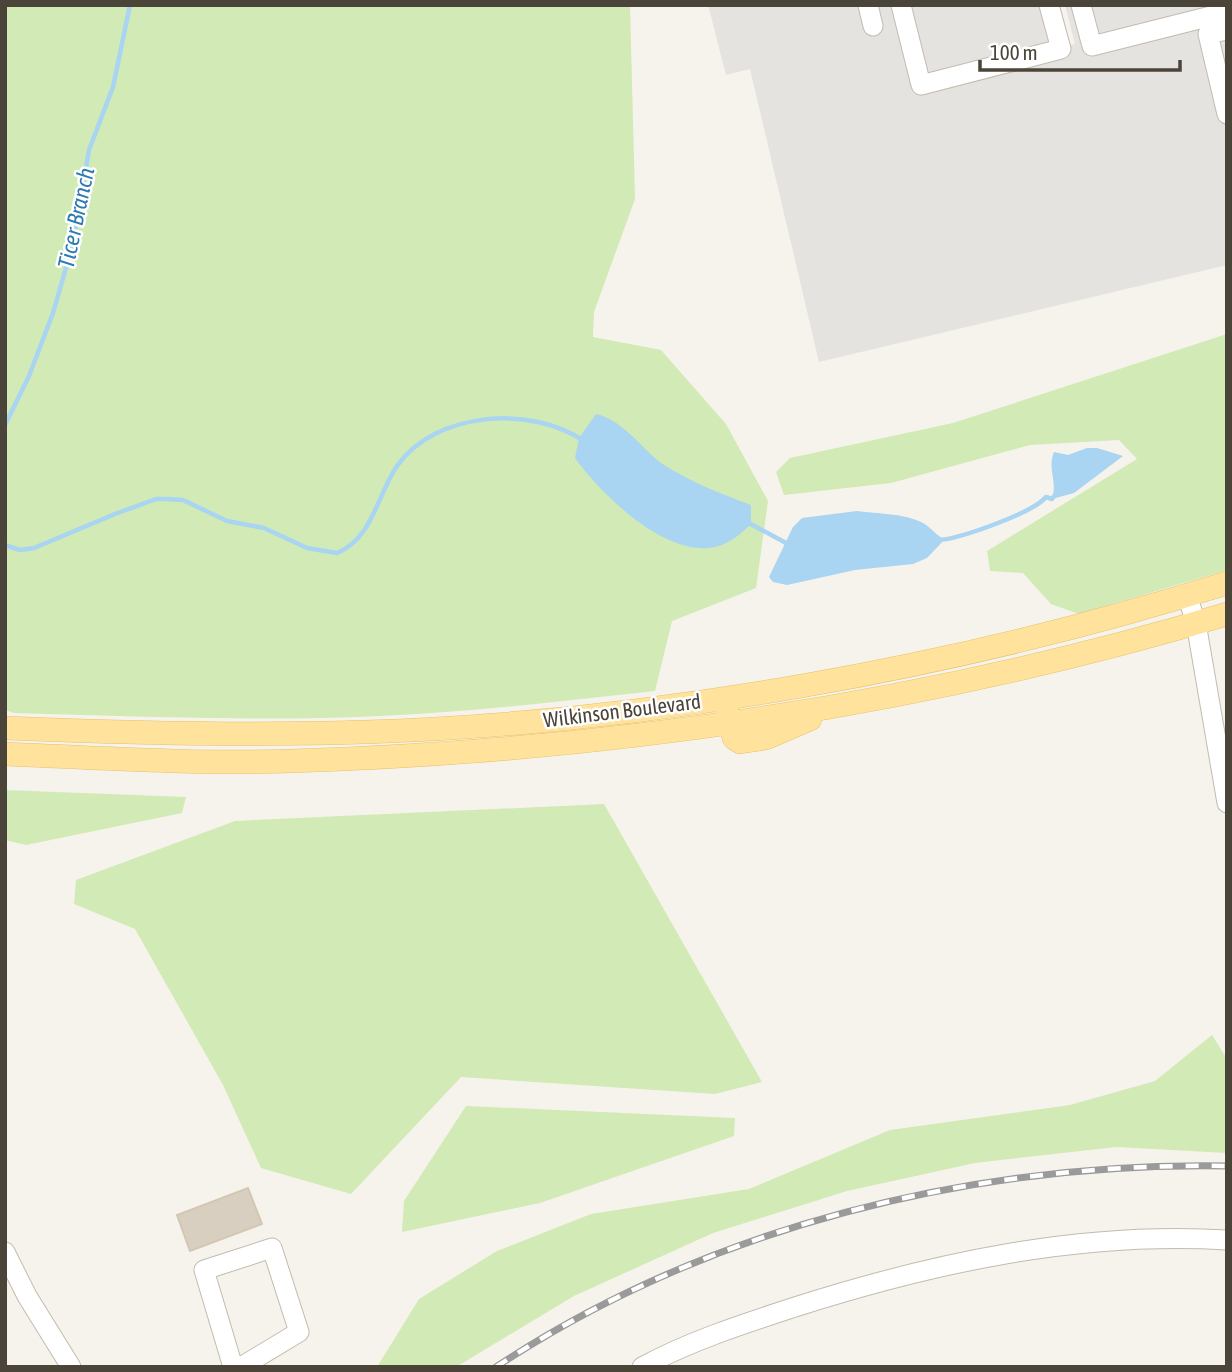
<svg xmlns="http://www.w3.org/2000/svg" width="1232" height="1372" font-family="'Asap Condensed',sans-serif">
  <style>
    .green { fill: #d2eab5 }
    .parking { fill: #e5e3e0 }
    .water { fill: #a9d4f2 }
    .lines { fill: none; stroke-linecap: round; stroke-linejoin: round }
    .stream { stroke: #a9d4f2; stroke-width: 4.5 }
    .building { fill: #d8cfc1; stroke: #d3c7b4; stroke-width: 2 }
    .minor-casing { stroke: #c2bbae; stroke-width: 21 }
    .major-casing { stroke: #e6c16a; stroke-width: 24 }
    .minor { stroke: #fff; stroke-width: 19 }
    .major { stroke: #ffe39c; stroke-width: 23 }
    .rail-casing { stroke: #9a9a9a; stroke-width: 7 }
    .rail { stroke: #fff; stroke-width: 4.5; stroke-dasharray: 13; stroke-linecap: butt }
    .labels { text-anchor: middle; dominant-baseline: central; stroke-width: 5; stroke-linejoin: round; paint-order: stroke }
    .street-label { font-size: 21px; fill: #4b4439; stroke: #fff }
    .water-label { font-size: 23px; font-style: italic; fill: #2e7ab2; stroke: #fff }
  </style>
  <rect width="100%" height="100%" fill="#f6f3ec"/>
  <g class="green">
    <path d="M5,5H630L635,199L594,312L593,337L661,350L726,424L768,501L756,588L672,621L655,691C563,701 472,712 380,716C258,722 136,716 14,713L5,710Z"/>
    <path d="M1227,334V570L1079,614L1051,604L1023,573L990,571L987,551L1137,459L1119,440L1030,445L891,483L784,495L776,472L790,458L953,423Z"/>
    <path d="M5,790L186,797L182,813L26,845L5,840Z"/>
    <path d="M604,804L762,1082L715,1094L461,1077L351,1194L261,1168L223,1085L135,929L74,904L76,880L235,821Z"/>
    <path d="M1212,1035L1227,1059V1153L1116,1147L975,1163L847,1191L713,1233L574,1296L456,1367H377L419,1299L497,1251L591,1214L749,1189L890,1130L1070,1105L1155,1081Z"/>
    <path d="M466,1106L735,1118L734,1136L540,1203L402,1232L404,1201Z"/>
  </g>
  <path class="parking" d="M708,5H1060L1070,45L1075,44L1065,5H1227V265L819,362L750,69L726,75Z"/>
  <g class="water">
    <path d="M596,414C623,420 640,447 661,463C688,481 721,494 751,505V524C740,535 726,546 710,548C661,553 601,494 575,458L579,438Z"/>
    <path d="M1087,448H1097L1123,456L1074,493L1052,499C1058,482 1047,469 1054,452L1068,455Z"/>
    <path d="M857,511C878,514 904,513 923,523C932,528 936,536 945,539L927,558L913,564L855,570L787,585L773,582L769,577L793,527L802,518Z"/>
  </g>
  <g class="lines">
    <g class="stream">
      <path d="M5,425L29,376L53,313L72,247L89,150L113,87L130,5"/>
      <path d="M747,522L788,544"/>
      <path d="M940,540C961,538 1033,513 1046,497L1052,499L1055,495"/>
      <path d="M5,545L20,550L34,548L115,514L156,499H167L183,500L227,521L264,528L307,548L337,553C373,538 377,495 397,466C436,411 531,405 584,441"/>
    </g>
  </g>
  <path class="building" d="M248,1188L262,1224L190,1251L177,1215Z"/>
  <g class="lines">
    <defs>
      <g id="minor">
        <path d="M868,5L873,26"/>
        <path d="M901,5L921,85L1061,49L1049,5"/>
        <path d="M1081,5L1092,46L1227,12"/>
        <path d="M1227,30L1208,34L1227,114"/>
        <path d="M1187,595L1196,623L1227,803"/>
        <path d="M5,1252L27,1296L71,1367"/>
        <path d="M233,1367L204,1270L272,1248L299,1332L241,1367"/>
        <path d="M642,1367C690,1341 743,1324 795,1307C933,1263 1080,1231 1227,1240"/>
      </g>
      <g id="major">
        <path d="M727,711L734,738L740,742L766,738L810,719"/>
        <path d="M5,728C125,733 245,736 366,732C649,723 957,668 1227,583"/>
        <path d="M5,754C100,758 196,764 291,761C607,751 923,705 1227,614"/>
      </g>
    </defs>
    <use href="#minor" class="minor-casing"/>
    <use href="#major" class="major-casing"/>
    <use href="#minor" class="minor"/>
    <use href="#major" class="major"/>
    <defs>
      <path id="rail" d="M496,1367C709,1226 973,1162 1227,1166"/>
    </defs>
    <use href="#rail" class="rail-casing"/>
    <use href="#rail" class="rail"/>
  </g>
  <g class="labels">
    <g class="street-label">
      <text transform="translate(622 710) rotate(-7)">Wilkinson Boulevard</text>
    </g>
    <g class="water-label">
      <text transform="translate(76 218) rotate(-78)">Ticer Branch</text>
    </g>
  </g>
  <rect width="1232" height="1372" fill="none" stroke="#4b4439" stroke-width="14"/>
  <path d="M980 60v10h200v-10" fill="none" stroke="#4b4439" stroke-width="3.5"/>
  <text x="990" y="60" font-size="21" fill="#4b4439" stroke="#ffffff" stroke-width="5" paint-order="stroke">100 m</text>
</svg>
